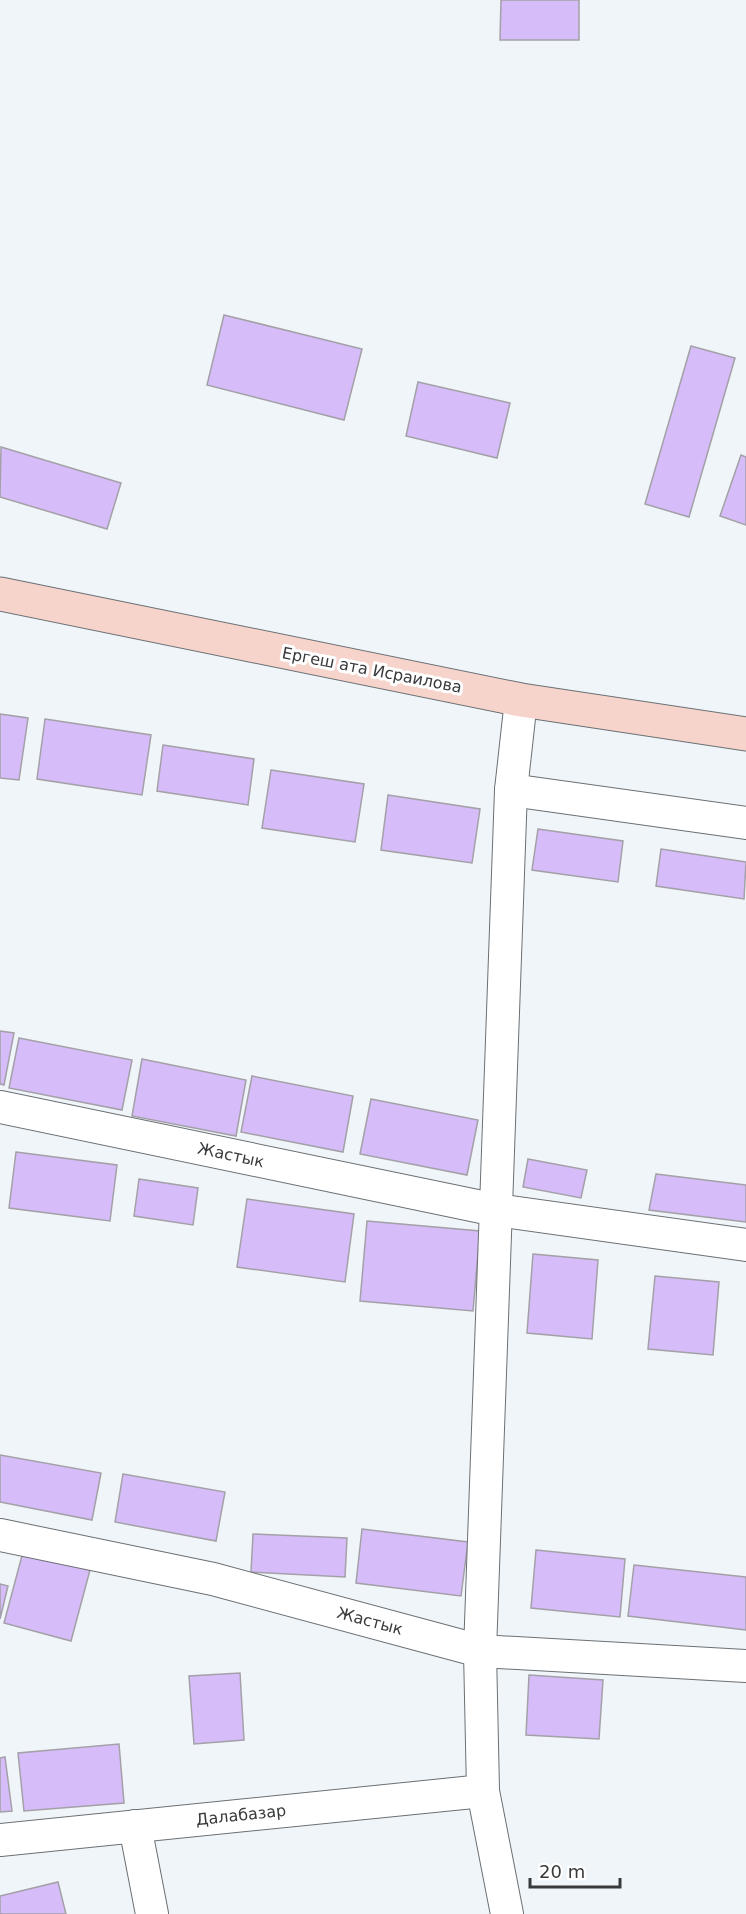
<svg xmlns="http://www.w3.org/2000/svg" width="746" height="1914" font-family="'DejaVu Sans',sans-serif">
  <style>
    .building { fill: #d6bcf9; stroke: #a3a1a7; stroke-width: 1.5 }
    .lines { fill: none; stroke-linecap: round; stroke-linejoin: round }
    .minor-casing { stroke: #6b7074; stroke-width: 34 }
    .secondary-casing { stroke: #6b7074; stroke-width: 35 }
    .minor { stroke: #fff; stroke-width: 32 }
    .secondary { stroke: #f6d4cb; stroke-width: 33 }
    .labels { text-anchor: middle; dominant-baseline: central; stroke-width: 6; stroke-linejoin: round; paint-order: stroke }
    .street-label { font-size: 16px; fill: #383a3c; stroke: #fff }
  </style>
  <rect width="100%" height="100%" fill="#eff5f9"/>
  <g class="building">
    <path d="M501,0H579V40H500Z"/>
    <path d="M224,315L362,349L344,420L207,385Z"/>
    <path d="M691,346L735,358L689,517L645,504Z"/>
    <path d="M418,382L510,403L497,458L406,436Z"/>
    <path d="M1,447L121,483L107,529L0,497Z"/>
    <path d="M741,455L746,457V525L720,516Z"/>
    <path d="M0,714L28,718L19,780L0,778Z"/>
    <path d="M45,719L151,735L142,795L37,779Z"/>
    <path d="M163,745L254,759L248,805L157,791Z"/>
    <path d="M271,770L364,784L355,842L262,828Z"/>
    <path d="M388,795L480,809L472,863L381,850Z"/>
    <path d="M538,829L623,841L618,882L532,870Z"/>
    <path d="M661,849L746,862L744,899L656,886Z"/>
    <path d="M0,1031L14,1033L4,1085L0,1084Z"/>
    <path d="M19,1038L132,1060L122,1110L9,1088Z"/>
    <path d="M142,1059L246,1080L236,1136L132,1116Z"/>
    <path d="M252,1076L353,1096L343,1152L241,1132Z"/>
    <path d="M371,1099L478,1120L467,1175L360,1154Z"/>
    <path d="M16,1152L117,1165L110,1221L9,1208Z"/>
    <path d="M528,1159L587,1170L581,1198L523,1187Z"/>
    <path d="M656,1174L746,1185V1222L649,1210Z"/>
    <path d="M139,1179L198,1188L193,1225L134,1216Z"/>
    <path d="M247,1199L354,1214L345,1282L237,1267Z"/>
    <path d="M367,1221L480,1231L473,1311L360,1301Z"/>
    <path d="M533,1254L598,1260L592,1339L527,1333Z"/>
    <path d="M655,1276L719,1282L713,1355L648,1349Z"/>
    <path d="M0,1455L101,1473L92,1520L0,1502Z"/>
    <path d="M123,1474L225,1492L216,1541L115,1522Z"/>
    <path d="M362,1529L468,1542L461,1596L356,1583Z"/>
    <path d="M253,1534L347,1538L345,1577L251,1572Z"/>
    <path d="M536,1550L625,1559L620,1617L531,1608Z"/>
    <path d="M23,1552L90,1570L71,1641L4,1623Z"/>
    <path d="M634,1565L746,1577V1630L628,1616Z"/>
    <path d="M0,1584L8,1586L0,1619Z"/>
    <path d="M240,1673L244,1740L194,1744L189,1676Z"/>
    <path d="M529,1675L603,1680L599,1739L526,1735Z"/>
    <path d="M119,1744L124,1803L24,1811L18,1753Z"/>
    <path d="M5,1757L12,1811L0,1812V1758Z"/>
    <path d="M58,1882L66,1914H0V1896Z"/>
  </g>
  <g class="lines">
    <defs>
      <g id="minor">
        <path d="M511,790L746,823"/>
        <path d="M0,1107L496,1210L746,1245"/>
        <path d="M0,1535L213,1579L480,1651L746,1666"/>
        <path d="M135,1826L152,1914"/>
        <path d="M0,1840L483,1791"/>
        <path d="M507,1914L483,1791L480,1651L511,790L521,700"/>
      </g>
      <path id="secondary" d="M0,594L521,700L746,734"/>
    </defs>
    <use href="#minor" class="minor-casing"/>
    <use href="#secondary" class="secondary-casing"/>
    <use href="#minor" class="minor"/>
    <use href="#secondary" class="secondary"/>
  </g>
  <g class="labels">
    <g class="street-label">
      <text transform="translate(372 670) rotate(11)">Ергеш ата Исраилова</text>
      <text transform="translate(231 1155) rotate(12)">Жастык</text>
      <text transform="translate(370 1621) rotate(15)">Жастык</text>
      <text transform="translate(241 1815) rotate(-6)">Далабазар</text>
    </g>
  </g>
  <path d="M530 1878v9h90v-9" fill="none" stroke="#383a3c" stroke-width="3"/>
  <text x="539" y="1878" font-size="18" fill="#383a3c" stroke="#ffffff" stroke-width="4.5" paint-order="stroke">20 m</text>
</svg>
